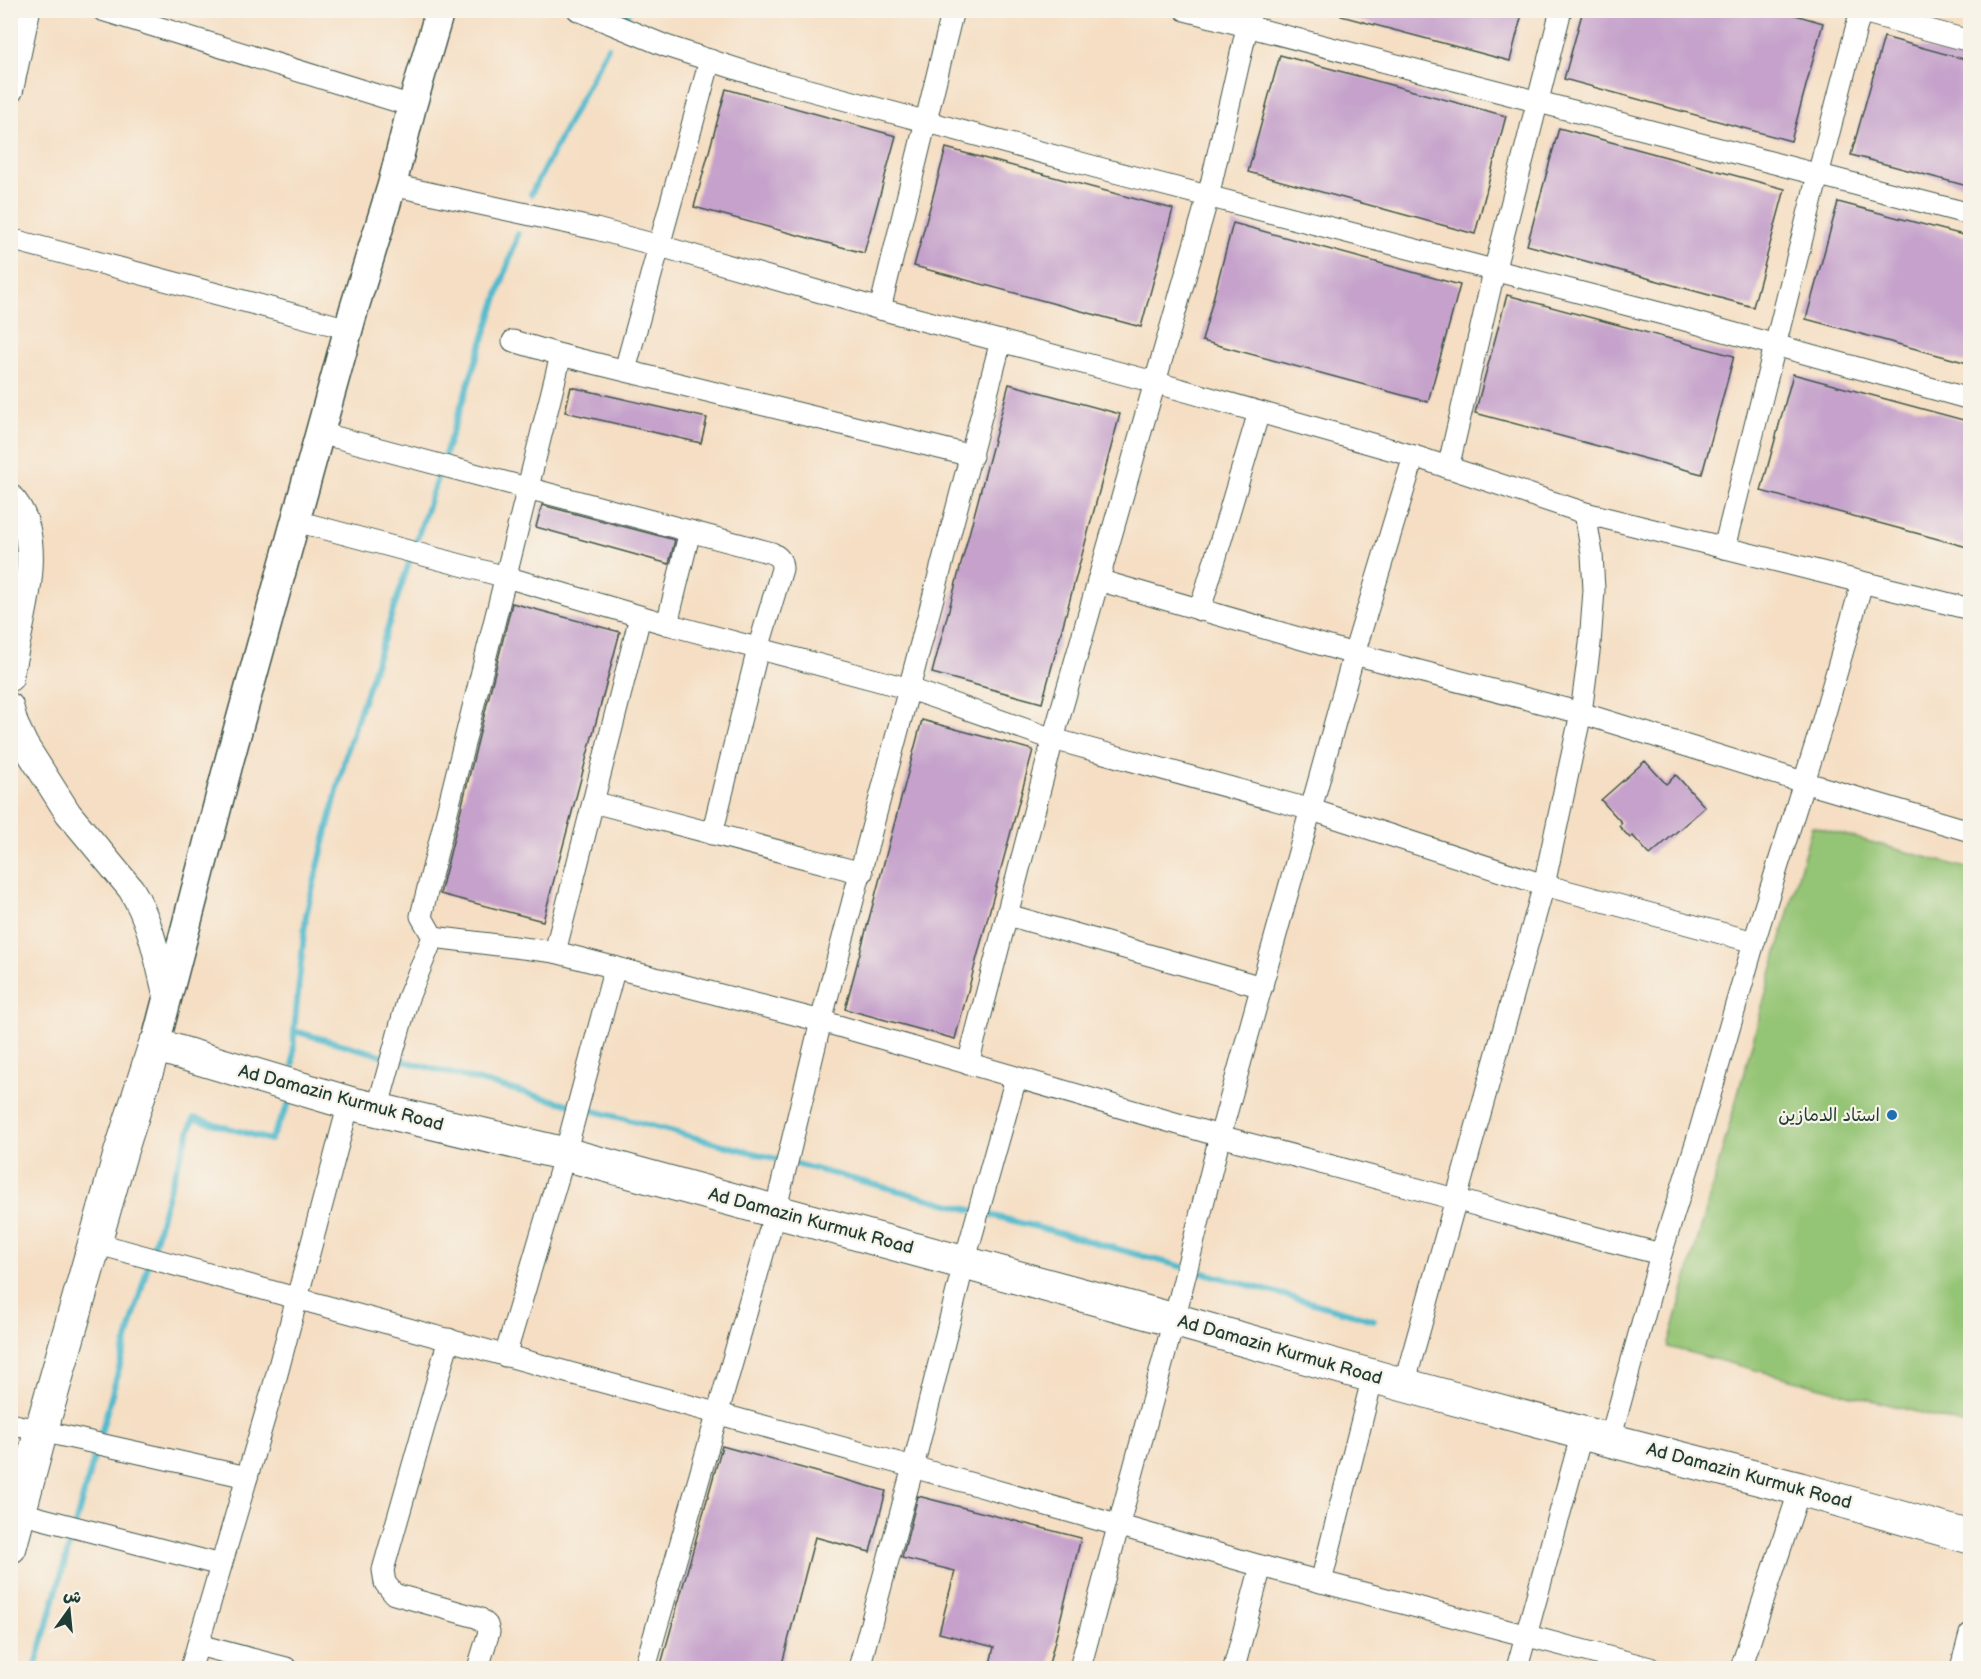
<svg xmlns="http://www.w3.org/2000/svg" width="1981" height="1679" font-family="'Balsamiq Sans','Playpen Sans Arabic',sans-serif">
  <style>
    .green { fill: #94c474; stroke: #5a8054; stroke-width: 1.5 }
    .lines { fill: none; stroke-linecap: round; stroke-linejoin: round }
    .stream { stroke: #4fb9cc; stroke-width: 6 }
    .building { fill: #c5a1cb }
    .minor-casing { stroke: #3f5549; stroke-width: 23 }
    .tertiary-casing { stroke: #3f5549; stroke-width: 28 }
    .secondary-casing { stroke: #3f5549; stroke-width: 31 }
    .trunk-casing { stroke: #3f5549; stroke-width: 35 }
    .minor { stroke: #fff; stroke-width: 21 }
    .tertiary { stroke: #fff; stroke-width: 26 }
    .secondary { stroke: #fff; stroke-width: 28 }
    .trunk { stroke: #fff; stroke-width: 33 }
    .poi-dot { fill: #1f6fb2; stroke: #f7f3e8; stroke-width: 2 }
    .labels { text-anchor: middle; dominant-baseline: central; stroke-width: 4.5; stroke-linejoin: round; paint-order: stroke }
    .street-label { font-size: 18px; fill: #1f3d34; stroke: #f7f3e8 }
    .poi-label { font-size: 18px; fill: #1f3d34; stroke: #f7f3e8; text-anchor: end }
  </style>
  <rect width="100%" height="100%" fill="#f7f3e8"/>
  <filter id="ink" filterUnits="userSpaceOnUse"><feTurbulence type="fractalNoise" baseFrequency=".0167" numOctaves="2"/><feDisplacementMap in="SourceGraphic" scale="12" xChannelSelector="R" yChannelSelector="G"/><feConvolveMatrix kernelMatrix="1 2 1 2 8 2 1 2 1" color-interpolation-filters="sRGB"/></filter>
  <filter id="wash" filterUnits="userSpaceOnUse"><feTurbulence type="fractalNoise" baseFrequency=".008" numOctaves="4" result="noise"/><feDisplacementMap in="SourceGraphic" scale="24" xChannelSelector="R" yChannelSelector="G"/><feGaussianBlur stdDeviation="1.35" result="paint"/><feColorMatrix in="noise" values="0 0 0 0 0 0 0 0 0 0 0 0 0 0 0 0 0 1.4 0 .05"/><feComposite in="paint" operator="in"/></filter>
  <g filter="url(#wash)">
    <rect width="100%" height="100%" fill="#f5dec3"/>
    <path class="green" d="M1812,826L1970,869V1426L1668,1347Z"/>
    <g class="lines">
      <g class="stream">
        <path d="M626,17L630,10"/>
        <path d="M531,194L608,47"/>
        <path d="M294,1031L381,1055"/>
        <path d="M400,1060L1078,1238L1374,1320"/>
        <path d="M293,1064L294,1031L306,915L348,747L518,234"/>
        <path d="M35,1668L170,1187L194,1118L270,1140L289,1104"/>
      </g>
    </g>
    <g id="blocks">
      <g class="building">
        <path d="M1341,10H1523L1510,61L1341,16Z"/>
        <path d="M1583,10H1778L1823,23L1791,141L1564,79Z"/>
        <path d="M1884,37L1971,61V187L1851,155Z"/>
        <path d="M1280,55L1506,116L1475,234L1248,172Z"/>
        <path d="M726,89L896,136L864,253L694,207Z"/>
        <path d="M1559,128L1785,189L1753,307L1527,245Z"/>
        <path d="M946,148L1173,209L1141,327L914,266Z"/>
        <path d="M1838,202L1971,237V364L1806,319Z"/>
        <path d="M1233,223L1460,285L1428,402L1202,341Z"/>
        <path d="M1507,295L1734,356L1702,474L1475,413Z"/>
        <path d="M1793,374L1971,422V548L1761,491Z"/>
        <path d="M1009,384L1120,414L1042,703L932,673Z"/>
        <path d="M571,387L707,418L701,443L565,412Z"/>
        <path d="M542,505L675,540L669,564L536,527Z"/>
        <path d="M512,603L620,632L543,921L440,894Z"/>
        <path d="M922,720L1033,750L955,1039L845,1009Z"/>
        <path d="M1645,761L1666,784L1676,775L1705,807L1650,855L1633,836L1630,838L1619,826L1622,823L1601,800Z"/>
        <path d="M722,1446L886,1491L870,1552L815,1537L781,1668H660Z"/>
        <path d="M918,1496L1081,1538L1048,1668H989L994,1647L939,1633L955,1571L902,1558Z"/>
      </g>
    </g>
  </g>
  <g filter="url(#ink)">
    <use href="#blocks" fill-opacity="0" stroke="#3f5549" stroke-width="1.5"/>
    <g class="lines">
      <defs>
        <g id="minor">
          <path d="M102,10L412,106"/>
          <path d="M578,10L666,46L768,79L1103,169L1667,315L1970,399"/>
          <path d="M1185,10L1970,214"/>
          <path d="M1855,10L1970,41"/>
          <path d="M392,185L596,229L660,246L880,309L1154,382L1414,456L1585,513L1970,609"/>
          <path d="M10,239L349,329"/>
          <path d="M880,309L953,10"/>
          <path d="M513,341L561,355L972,456"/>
          <path d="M625,370L710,60"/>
          <path d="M320,433L772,553C779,557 782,560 782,569L758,649L712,834"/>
          <path d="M1448,468L1494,272L1561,10"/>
          <path d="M296,521L506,577L667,624L910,689L1053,739L1312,810L1544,885L1754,942"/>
          <path d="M1724,548C1770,369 1813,189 1861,10"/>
          <path d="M1098,580L1354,654L1581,713L1803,782L1970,831"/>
          <path d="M1200,610L1259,412"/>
          <path d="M667,624L690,531"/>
          <path d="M593,802L862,873"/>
          <path d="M1008,915L1262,987"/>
          <path d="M433,937L555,952L821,1021L1220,1136L1455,1199L1546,1225L1661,1254"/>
          <path d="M555,952L640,617"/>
          <path d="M968,1064L1053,739L1208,197L1251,10"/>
          <path d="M377,1110L408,998L433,937L421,916L561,355"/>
          <path d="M95,1243L913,1467L1261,1566L1650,1668"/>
          <path d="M449,1339L383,1570L385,1583L394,1594L479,1618L487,1625L489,1632L478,1668"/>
          <path d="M505,1356L565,1154L615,967"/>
          <path d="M1404,1385L1544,885L1581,713L1590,644L1594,590L1592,554L1585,513"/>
          <path d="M10,1424L247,1477"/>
          <path d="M1610,1440L1661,1254L1698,1137L1754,942L1819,734L1862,583"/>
          <path d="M20,1513L221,1565"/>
          <path d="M1321,1582L1373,1376"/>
          <path d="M198,1645L286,1668"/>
          <path d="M191,1668L274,1385L349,1103"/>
          <path d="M645,1668L775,1212L821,1021L1001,341"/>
          <path d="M859,1668L913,1467L964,1263L1016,1078"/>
          <path d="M1080,1668L1174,1320L1220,1136L1354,654L1414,456"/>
          <path d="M1234,1668L1261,1566"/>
          <path d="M1517,1668L1582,1433"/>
          <path d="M1741,1668L1800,1489"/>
          <path d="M1961,1668L1970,1634"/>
        </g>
        <g id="tertiary">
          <path d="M10,90L27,10"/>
          <path d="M10,497C51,539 17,628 10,678"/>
          <path d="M10,706L15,724L25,745L68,813L131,889C151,921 158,961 167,998"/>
        </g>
        <path id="secondary" d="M155,1045L230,758L354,309L392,185L412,106L440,10"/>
        <path id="trunk" d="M10,1547L41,1431L121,1151L155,1045L349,1103L565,1154L1174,1320L1404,1385L1582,1433L1800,1489L1970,1537"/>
      </defs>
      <use href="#minor" class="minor-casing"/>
      <use href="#tertiary" class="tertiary-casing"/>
      <use href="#secondary" class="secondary-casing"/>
      <use href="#trunk" class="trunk-casing"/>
      <use href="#minor" class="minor"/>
      <use href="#tertiary" class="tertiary"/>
      <use href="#secondary" class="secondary"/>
      <use href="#trunk" class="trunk"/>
    </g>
  </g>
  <circle class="poi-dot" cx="1892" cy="1115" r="6"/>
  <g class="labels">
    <g class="street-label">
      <text transform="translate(341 1098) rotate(15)">Ad Damazin Kurmuk Road</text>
      <text transform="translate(811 1221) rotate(15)">Ad Damazin Kurmuk Road</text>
      <text transform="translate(1280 1350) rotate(16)">Ad Damazin Kurmuk Road</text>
      <text transform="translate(1749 1476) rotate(15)">Ad Damazin Kurmuk Road</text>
    </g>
    <g class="poi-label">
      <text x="1880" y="1115">استاد الدمازين</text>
    </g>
  </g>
  <rect width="1981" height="1679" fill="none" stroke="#f7f3e8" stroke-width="36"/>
  <g transform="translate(69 1610) rotate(15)" stroke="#f7f3e8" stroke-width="4.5" paint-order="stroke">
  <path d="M0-4.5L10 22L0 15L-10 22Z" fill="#1f3d34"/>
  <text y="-9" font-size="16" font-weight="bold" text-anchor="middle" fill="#1f3d34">ش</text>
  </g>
</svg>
